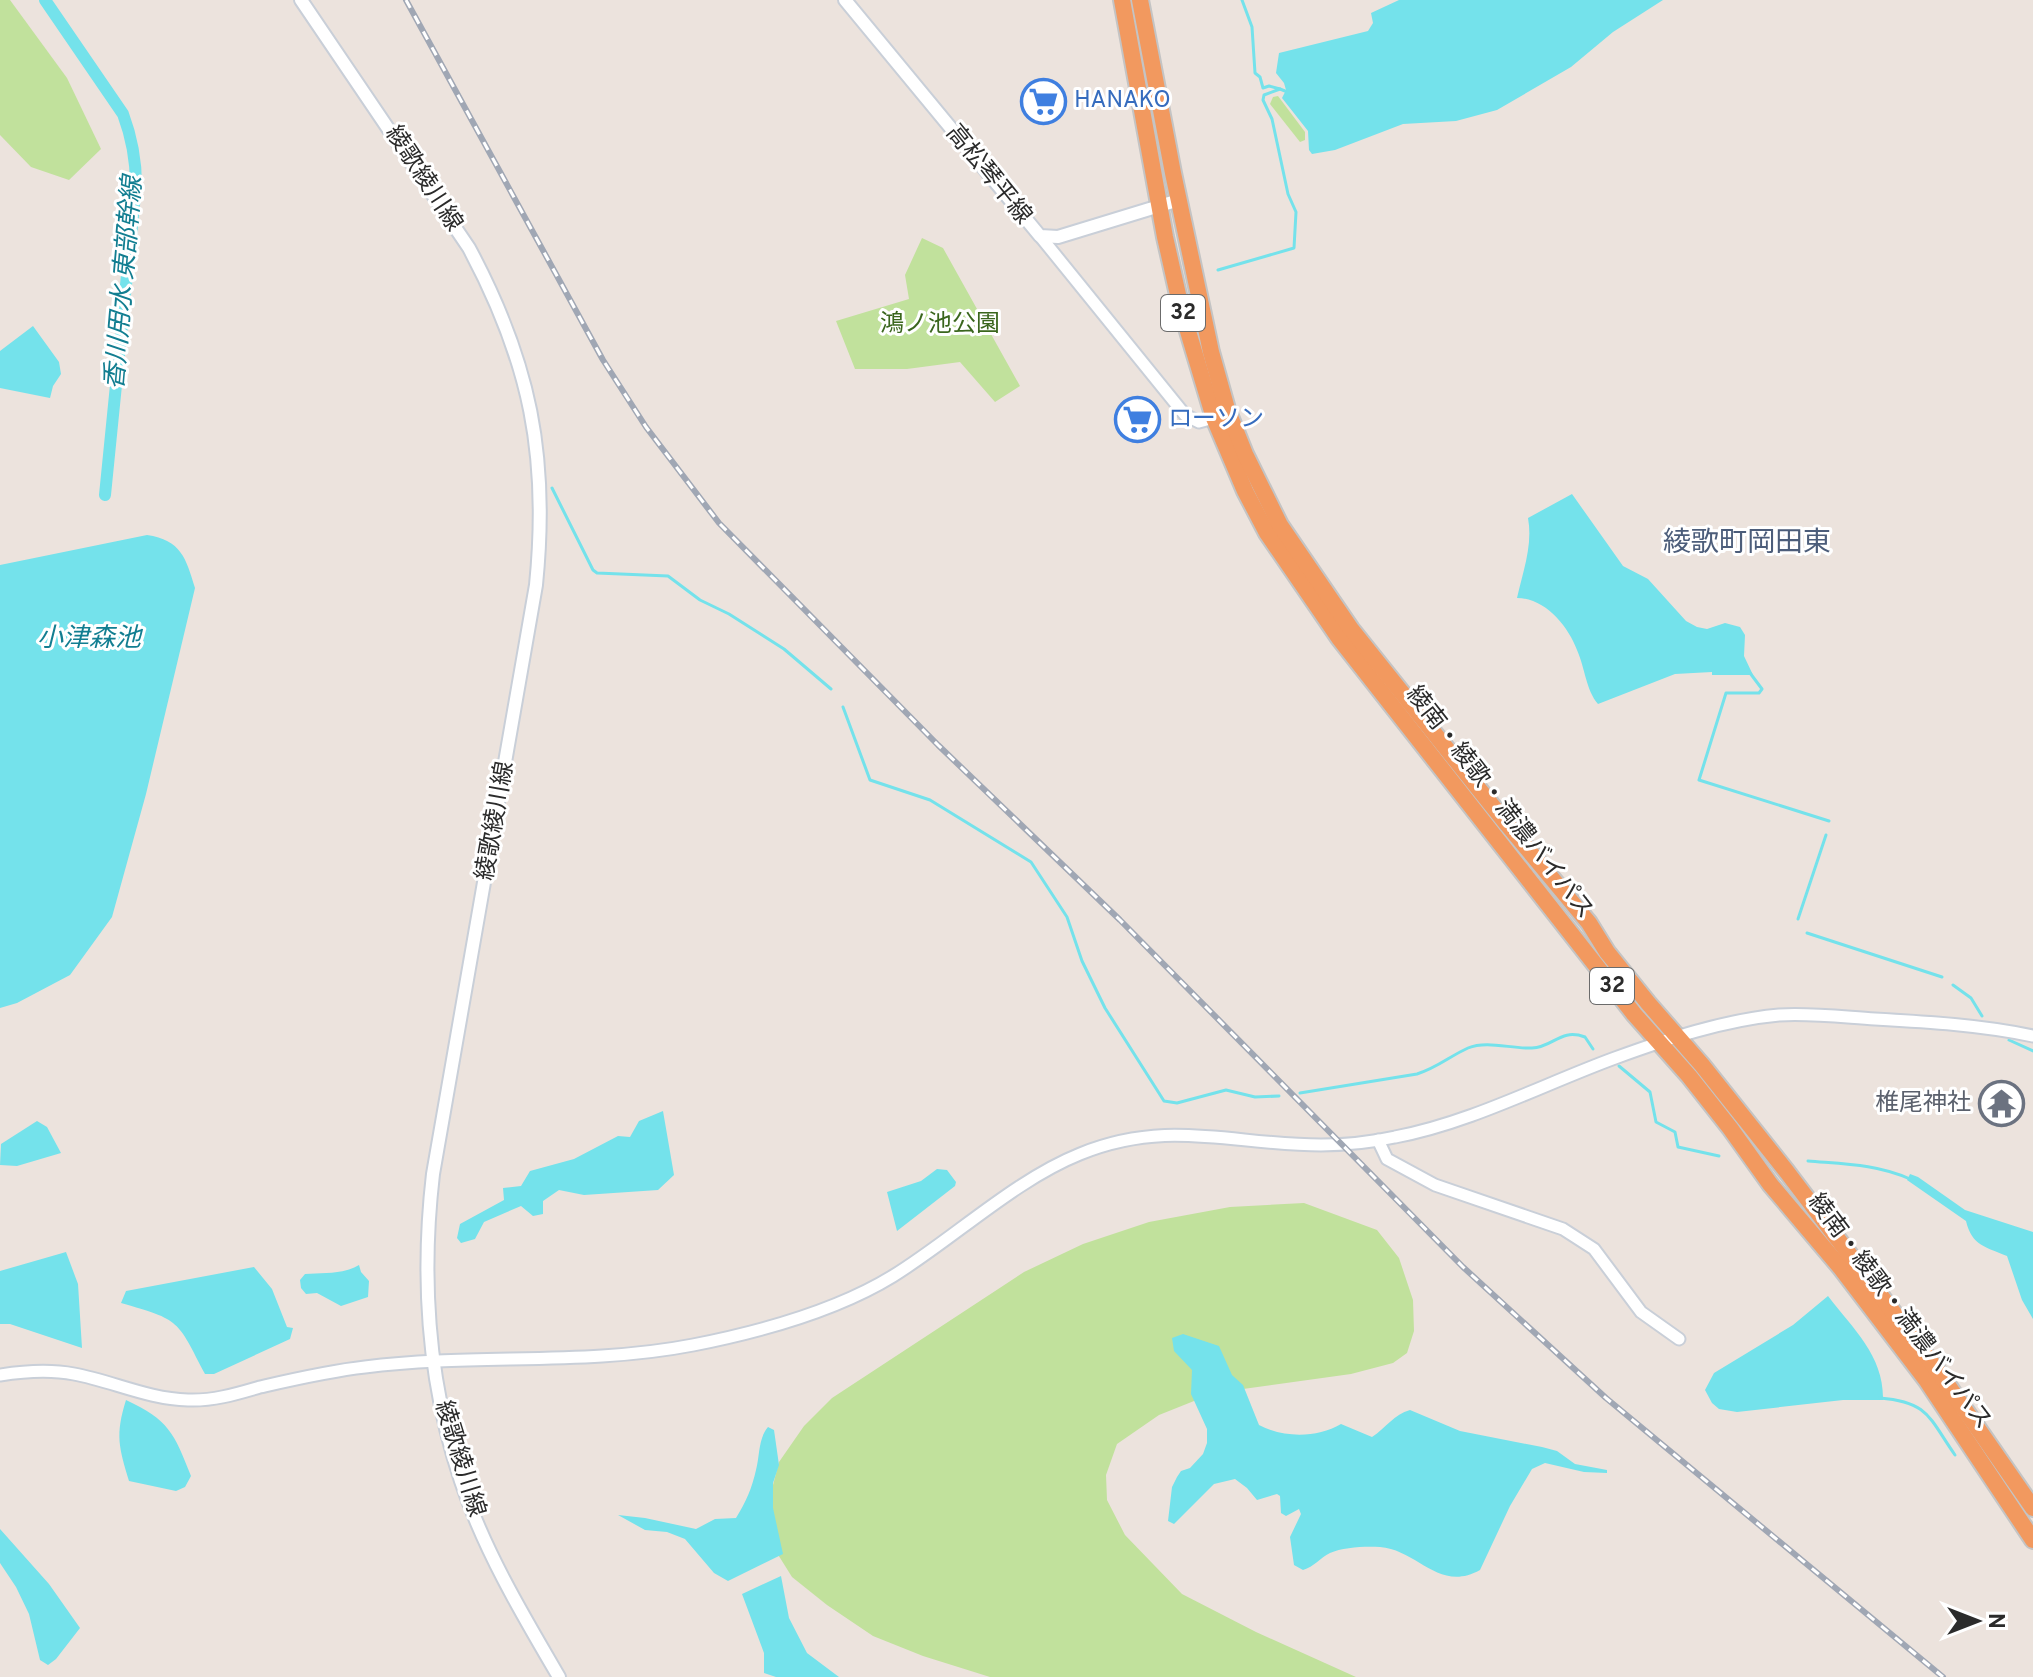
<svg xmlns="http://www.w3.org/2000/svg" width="2033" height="1677" font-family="Overpass,'Noto Sans JP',sans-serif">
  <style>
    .green { fill: #c1e19c }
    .water { fill: #74e2eb }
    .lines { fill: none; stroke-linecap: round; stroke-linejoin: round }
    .stream { stroke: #74e2eb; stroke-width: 3 }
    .canal { stroke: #74e2eb; stroke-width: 12 }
    .tertiary-casing { stroke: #c9cfd8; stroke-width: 15 }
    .secondary-casing { stroke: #c9cfd8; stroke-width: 16 }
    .trunk-casing { stroke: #c4c4c4; stroke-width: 20 }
    .tertiary { stroke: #fff; stroke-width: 11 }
    .secondary { stroke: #fff; stroke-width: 12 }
    .trunk { stroke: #f2995f; stroke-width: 16 }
    .rail-casing { stroke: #a0a7b4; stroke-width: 6 }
    .rail { stroke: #fff; stroke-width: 3; stroke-dasharray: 9; stroke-linecap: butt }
    .labels { text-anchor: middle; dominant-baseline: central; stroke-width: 6; stroke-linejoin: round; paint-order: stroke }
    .shield { fill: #fff; stroke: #6b6b6b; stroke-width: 2 }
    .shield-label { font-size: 22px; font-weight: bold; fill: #2b2b2b }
    .shop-label { font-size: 24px; fill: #366cbe; stroke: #fff; text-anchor: start }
    .street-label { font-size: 24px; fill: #2b2b2b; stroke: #fff }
    .park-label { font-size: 24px; fill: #3a661d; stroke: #fff }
    .worship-label { font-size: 24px; fill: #5b616d; stroke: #fff; text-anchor: end }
    .water-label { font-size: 26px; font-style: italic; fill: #127e91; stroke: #fff }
    .quarter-label { font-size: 28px; fill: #4c5d7a; stroke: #fff }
  </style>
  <rect width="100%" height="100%" fill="#ece3dd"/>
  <g class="green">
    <path d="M0,0H10L67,78L101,149L69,180L31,167L0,135Z"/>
    <path d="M1278,96L1305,132V140L1300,142L1270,104L1273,97Z"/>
    <path d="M922,238L943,248L1020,386L995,402L960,362L907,369H855L836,321L909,299L905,275Z"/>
    <path d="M1304,1203L1377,1230L1399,1258L1413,1300L1414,1331L1407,1353L1393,1363L1351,1374L1214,1393L1159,1415L1117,1444L1106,1475L1107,1500L1125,1535L1182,1594L1256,1632L1356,1677H990L923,1656L873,1636L827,1605L792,1577L772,1545L767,1508L779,1462L804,1426L832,1398L1024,1272L1083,1244L1149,1222L1230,1207Z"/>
  </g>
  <g class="water">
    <path d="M1399,0H1663L1613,32L1571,67L1497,110L1456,121L1403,124L1335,150L1312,154L1309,150L1308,131L1282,98L1286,90L1284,83L1276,73L1279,53L1368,31L1373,23L1371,13Z"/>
    <path d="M33,326L59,362L61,374L53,386L50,398L0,388V351Z"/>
    <path d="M1572,494L1623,566L1648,579L1686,621L1697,627L1707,629L1725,623L1740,627L1745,635L1744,656L1753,675H1712V672L1675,674L1598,704C1586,690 1585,668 1577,650C1568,626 1545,598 1517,598C1523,571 1533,545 1528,518Z"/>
    <path d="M147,535C181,540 186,558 195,588L146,794L112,917L70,975L17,1003L0,1008V565Z"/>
    <path d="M663,1111L674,1175L658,1190L584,1195L559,1190L543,1201V1214L533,1216L521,1206L484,1222L475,1239L461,1243L457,1238L460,1224L504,1200L503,1188L521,1186L530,1171L574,1159L618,1136L630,1137L639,1121Z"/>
    <path d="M37,1121L47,1127L61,1153L17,1166L0,1165L1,1144Z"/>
    <path d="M937,1169L947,1170L956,1182L955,1186L897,1231L887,1192L921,1181Z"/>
    <path d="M1910,1174L1918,1177L1965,1210L2033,1232V1319L2022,1300L2007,1256C1986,1247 1972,1246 1966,1221L1907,1180Z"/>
    <path d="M66,1252L78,1284L82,1348L10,1324H0V1271Z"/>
    <path d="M359,1265L361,1272L369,1281L368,1297L341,1306L317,1293L306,1294L301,1288L300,1280L305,1274C323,1273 345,1274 359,1265Z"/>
    <path d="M254,1267L272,1289L287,1327L293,1328L290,1339L214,1374H205C177,1320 181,1320 121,1303L126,1291Z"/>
    <path d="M1828,1296C1854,1330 1884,1356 1883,1400H1843L1737,1412L1719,1409L1712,1403L1705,1390L1714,1373L1793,1325Z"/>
    <path d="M1183,1334L1219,1346L1232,1375L1243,1385L1259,1425C1284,1438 1317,1438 1341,1424L1372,1437C1386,1428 1394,1414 1410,1410L1460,1431L1542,1447L1557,1451L1575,1464L1607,1470V1473L1584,1472L1545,1463L1532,1469L1510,1506L1480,1570C1439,1593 1418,1550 1380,1547C1366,1546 1343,1547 1330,1553C1320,1558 1314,1567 1303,1570L1294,1565L1290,1537L1301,1514L1299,1509L1286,1516L1281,1513L1280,1496L1277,1494L1257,1500L1247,1488L1235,1479L1214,1484L1174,1524L1168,1521L1172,1487L1177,1477L1181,1471L1190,1468L1203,1454L1207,1443V1429L1191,1394L1192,1370L1174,1351L1172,1338Z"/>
    <path d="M126,1400C169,1420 174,1433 191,1476L185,1487L176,1491L129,1481C119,1447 115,1435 126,1400Z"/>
    <path d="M768,1427L774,1430L779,1465L773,1483V1508L783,1554L728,1581L714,1573L685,1539L667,1532L645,1530L618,1515L645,1518L696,1529L715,1519L736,1518C746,1502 752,1488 756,1470C760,1455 758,1439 768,1427Z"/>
    <path d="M0,1529L49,1584L80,1628L56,1659L48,1665L40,1660L29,1614L16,1587L0,1563Z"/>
    <path d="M781,1576L789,1618L807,1653L839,1677H776L764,1673V1653L742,1594Z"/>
  </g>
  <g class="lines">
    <g class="stream">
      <path d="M1242,0L1252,27L1255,73L1260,77L1263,88L1269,86L1280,89"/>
      <path d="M1218,270L1294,248L1296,212L1288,194L1272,119L1263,100L1264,95L1280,89L1285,91"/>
      <path d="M552,488L593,570L597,573L668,576L700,600L729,614L784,649L831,689"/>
      <path d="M1750,673L1762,689L1759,693H1726L1699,780L1829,821"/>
      <path d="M843,707L870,780L930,800L1031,862L1067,917L1082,961L1105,1008L1164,1101L1177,1103L1226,1090L1255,1097L1279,1096"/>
      <path d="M1798,919L1826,835"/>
      <path d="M1807,933L1942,977"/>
      <path d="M1953,985L1971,998L1982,1016"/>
      <path d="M2009,1040L2033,1051"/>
      <path d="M1619,1066L1650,1092L1656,1122L1675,1132L1678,1147L1719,1156"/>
      <path d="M1300,1093L1417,1074C1437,1068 1450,1056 1468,1048C1487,1040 1511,1049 1532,1048C1554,1047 1560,1028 1585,1037L1593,1049"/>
      <path d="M1808,1161C1843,1164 1877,1164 1910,1179"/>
      <path d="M1880,1398C1929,1402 1929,1418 1955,1455"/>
    </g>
    <path class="canal" d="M45,0L123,114C132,138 136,160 136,185L105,495"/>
    <defs>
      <g id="tertiary">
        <path d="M1040,236L1185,415L1199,422L1214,418"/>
        <path d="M1378,1140L1387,1159L1435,1185L1563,1229L1594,1249L1641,1312L1679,1339"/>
        <path d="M0,1375C25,1371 49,1369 74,1374C112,1381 148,1399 188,1400C213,1401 236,1394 260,1387C295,1379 329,1371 365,1367C474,1353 585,1366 693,1345C759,1332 836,1311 893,1276C953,1239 1015,1180 1080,1154C1168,1118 1233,1145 1321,1145C1345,1145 1372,1142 1395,1137C1470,1123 1544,1084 1615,1058C1667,1039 1724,1020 1779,1015C1811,1013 1843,1017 1875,1019C1928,1022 1981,1025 2033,1036"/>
      </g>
      <g id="secondary">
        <path d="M301,0L469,248C530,362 549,456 536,585L433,1174C421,1277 428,1382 461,1481C484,1550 522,1614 559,1677"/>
        <path d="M845,0L1040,236L1058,237L1179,200"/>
      </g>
      <g id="trunk">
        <path d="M1122,0L1165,237L1181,308L1214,418L1245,491L1267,533L1339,638L1634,1014L1689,1076L1730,1128L1770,1184L1840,1267L1927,1381L2033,1540"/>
        <path d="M1140,0L1173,173L1211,352L1227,409L1245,454L1280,525L1351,629L1506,823L1589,923L1607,952L1648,1003L1702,1065L1787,1172L1940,1374L2033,1508"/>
      </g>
    </defs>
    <use href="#tertiary" class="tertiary-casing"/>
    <use href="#secondary" class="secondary-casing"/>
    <use href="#trunk" class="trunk-casing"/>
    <use href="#tertiary" class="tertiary"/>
    <use href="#secondary" class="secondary"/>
    <use href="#trunk" class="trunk"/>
    <defs>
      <path id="rail" d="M406,0L603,360L646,427L719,523L938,745L1120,920L1463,1267L1606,1398L1943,1677"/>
    </defs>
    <use href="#rail" class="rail-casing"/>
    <use href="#rail" class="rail"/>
  </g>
  <defs>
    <symbol id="supermarket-ring" viewBox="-11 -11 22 22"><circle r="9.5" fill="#fff" stroke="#3f7fe0" stroke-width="1.5"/><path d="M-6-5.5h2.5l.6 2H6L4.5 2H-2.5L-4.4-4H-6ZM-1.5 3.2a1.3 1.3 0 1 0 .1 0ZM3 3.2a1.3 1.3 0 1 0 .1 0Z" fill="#3f7fe0"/></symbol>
    <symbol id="temple-ring" viewBox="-11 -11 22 22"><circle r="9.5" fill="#fff" stroke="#6b7280" stroke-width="1.5"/><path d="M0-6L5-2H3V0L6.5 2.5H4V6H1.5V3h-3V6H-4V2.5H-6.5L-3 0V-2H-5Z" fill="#6b7280"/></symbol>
  </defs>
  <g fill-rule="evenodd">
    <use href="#supermarket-ring" x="1018" y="76" width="51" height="51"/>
    <use href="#supermarket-ring" x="1112" y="394" width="51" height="51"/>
    <use href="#temple-ring" x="1976" y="1078" width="51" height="51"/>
  </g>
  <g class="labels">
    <g class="shield">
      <rect x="1161" y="295" width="44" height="36" rx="6"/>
      <rect x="1590" y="968" width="44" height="36" rx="6"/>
    </g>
    <g class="shield-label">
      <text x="1183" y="313">32</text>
      <text x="1612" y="986">32</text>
    </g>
    <g class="shop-label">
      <text x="1074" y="101">HANAKO</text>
      <text x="1168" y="420">ローソン</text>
    </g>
    <g class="street-label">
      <text transform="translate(988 175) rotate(51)">高松琴平線</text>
      <text transform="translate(423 179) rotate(57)">綾歌綾川線</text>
      <text transform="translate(1499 803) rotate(52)">綾南・綾歌・満濃バイパス</text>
      <text transform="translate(496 821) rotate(-80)">綾歌綾川線</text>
      <text transform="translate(1899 1312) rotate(53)">綾南・綾歌・満濃バイパス</text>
      <text transform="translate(459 1459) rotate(73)">綾歌綾川線</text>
    </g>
    <g class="park-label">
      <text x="940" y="325">鴻ノ池公園</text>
    </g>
    <g class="worship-label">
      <text x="1971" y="1104">椎尾神社</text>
    </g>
    <g class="water-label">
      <text transform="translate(125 283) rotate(-85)">香川用水 東部幹線</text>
      <text x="89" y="639">小津森池</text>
    </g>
    <g class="quarter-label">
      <text x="1747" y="544">綾歌町岡田東</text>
    </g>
  </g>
  <g transform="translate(1977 1621) rotate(90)" stroke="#ffffff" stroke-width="6" paint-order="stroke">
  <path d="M0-6L14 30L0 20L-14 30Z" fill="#2b2b2b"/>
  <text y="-12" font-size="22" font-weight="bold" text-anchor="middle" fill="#2b2b2b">N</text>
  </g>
</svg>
